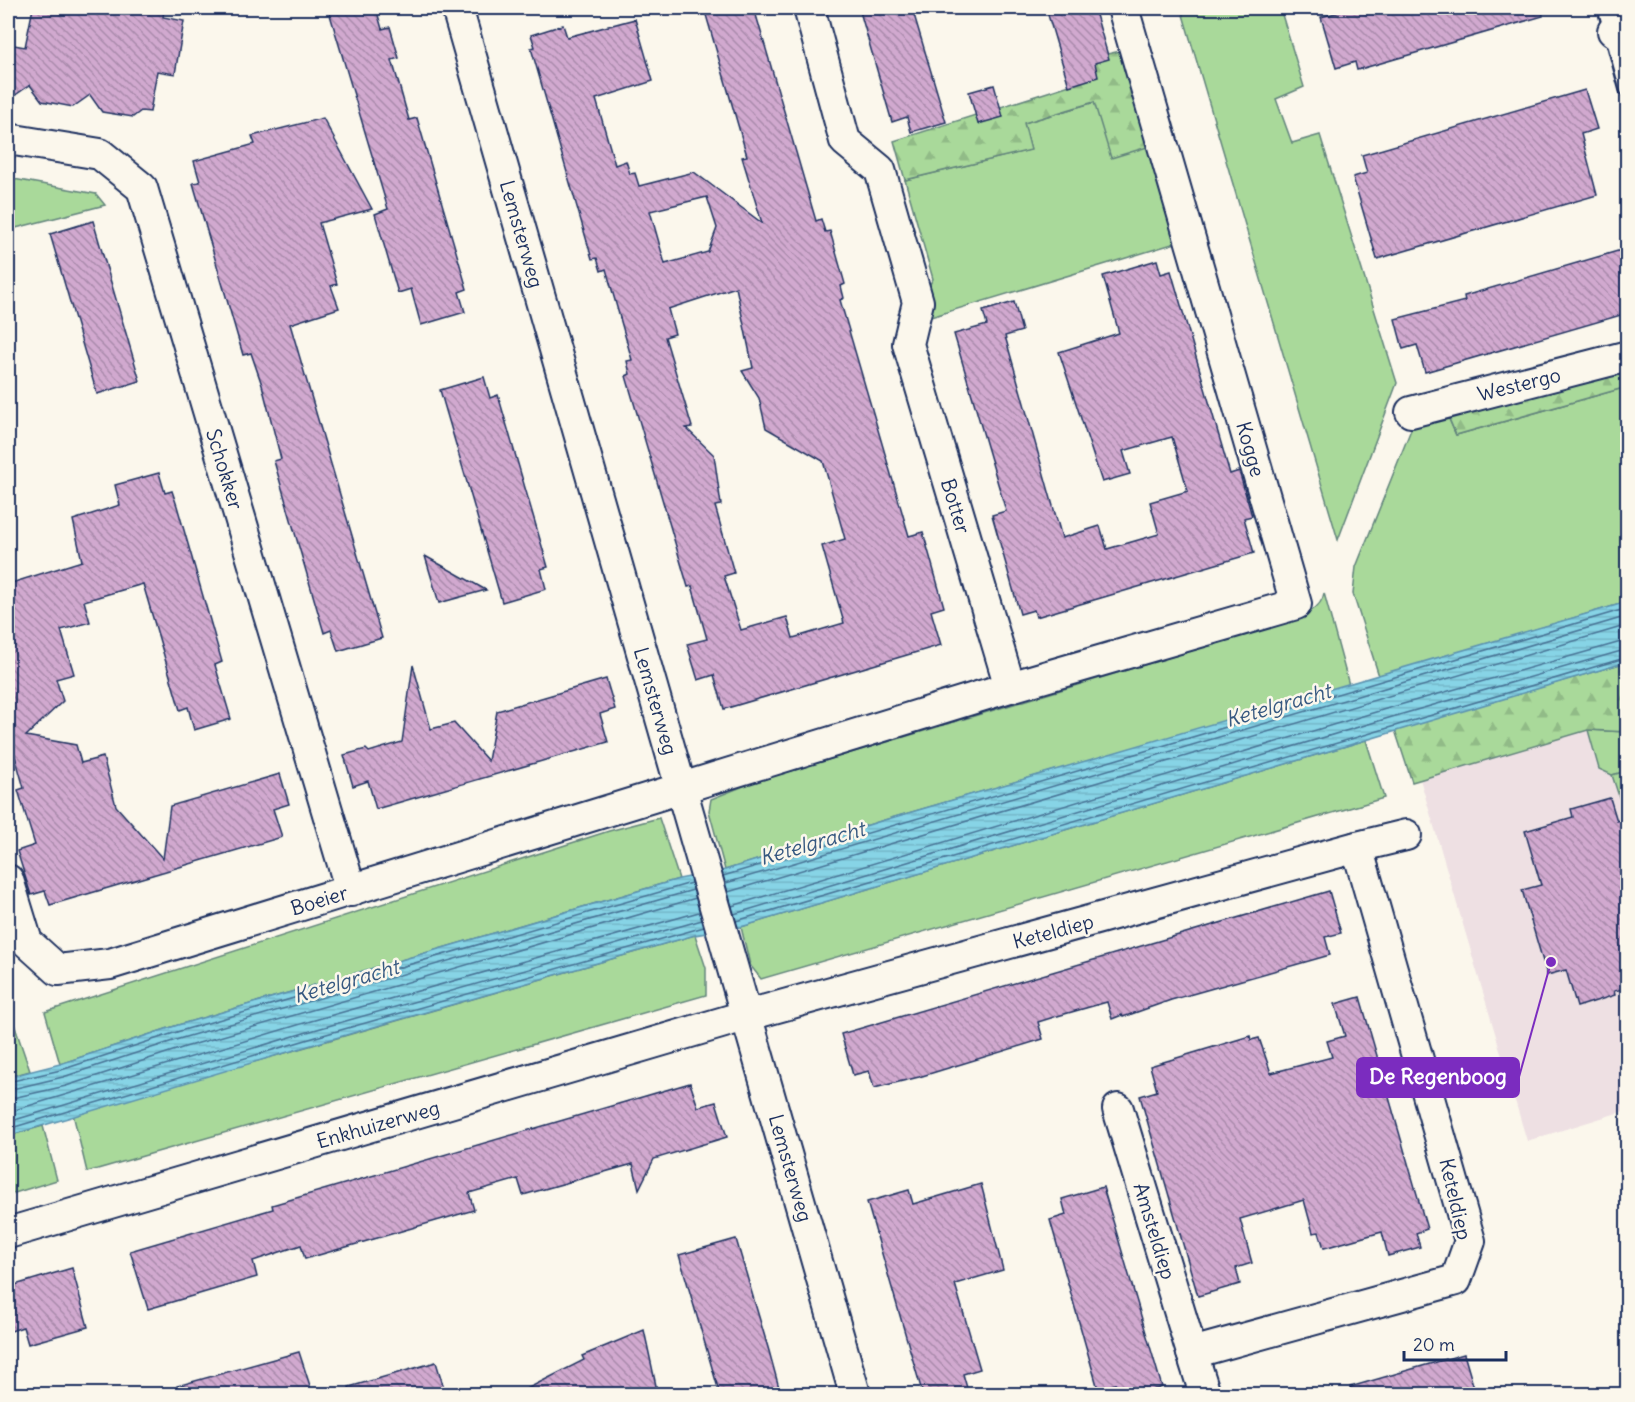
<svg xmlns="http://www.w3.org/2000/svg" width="1635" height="1402" font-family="Delius,sans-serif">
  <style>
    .built { fill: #eee0e3 }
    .green { fill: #a9d99a; stroke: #62847c; stroke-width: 1.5 }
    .forest { fill: url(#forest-firs); stroke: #62847c; stroke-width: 1.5 }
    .water { fill: url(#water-rules); stroke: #5c92b0; stroke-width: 1.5 }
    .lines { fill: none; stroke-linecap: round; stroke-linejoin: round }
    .shore { stroke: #467194; stroke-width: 1.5 }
    .building { fill: url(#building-back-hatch); stroke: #1b2f5e; stroke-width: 1.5; fill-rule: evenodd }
    .service-casing { stroke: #1b2f5e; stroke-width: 20 }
    .minor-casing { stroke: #1b2f5e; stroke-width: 34 }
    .service { stroke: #fbf7ec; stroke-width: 15 }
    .minor { stroke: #fbf7ec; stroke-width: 30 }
    .labels { text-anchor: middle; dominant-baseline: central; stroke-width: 5; stroke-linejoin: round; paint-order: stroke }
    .street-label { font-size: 20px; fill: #1b2f5e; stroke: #fbf7ec }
    .water-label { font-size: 21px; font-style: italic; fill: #365880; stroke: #fbf7ec }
    .leader { fill: none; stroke: #7b2cbf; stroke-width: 2 }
    .callout-dot { fill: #7b2cbf; stroke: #fbf7ec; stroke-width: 2 }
    .callout { fill: #7b2cbf; stroke: #7b2cbf; stroke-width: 2 }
    .callout-label { font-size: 21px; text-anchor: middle; font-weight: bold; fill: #fff }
  </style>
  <defs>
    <pattern id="forest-firs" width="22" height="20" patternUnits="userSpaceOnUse" patternTransform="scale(1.5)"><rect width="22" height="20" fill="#a9d99a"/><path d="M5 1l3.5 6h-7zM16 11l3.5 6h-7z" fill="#91bb87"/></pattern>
    <pattern id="water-rules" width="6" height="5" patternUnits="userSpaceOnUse" patternTransform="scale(1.5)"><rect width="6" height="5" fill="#87d4e6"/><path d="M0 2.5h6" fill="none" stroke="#74b6c8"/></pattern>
    <pattern id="building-back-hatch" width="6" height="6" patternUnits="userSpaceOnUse" patternTransform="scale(1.5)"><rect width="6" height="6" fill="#d1a9cf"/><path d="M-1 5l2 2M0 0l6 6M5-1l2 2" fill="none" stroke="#a98aab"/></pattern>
  </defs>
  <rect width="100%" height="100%" fill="#fbf7ec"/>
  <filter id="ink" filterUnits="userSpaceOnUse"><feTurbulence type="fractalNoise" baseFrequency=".0167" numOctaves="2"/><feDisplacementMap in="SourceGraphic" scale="12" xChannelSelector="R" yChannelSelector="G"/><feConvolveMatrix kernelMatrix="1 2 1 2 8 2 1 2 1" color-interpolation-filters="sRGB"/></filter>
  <g filter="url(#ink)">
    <path class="built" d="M1588,730L1599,769L1612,775L1625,814H1627V1110L1527,1141L1420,779Z"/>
    <g class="green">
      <path d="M1181,8H1280L1304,87L1276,99L1292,143L1320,135L1397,383L1338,540Z"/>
      <path d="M1095,102L1154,145L1179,242L921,320L924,294L933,279L905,180L1030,150L1024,123Z"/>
      <path d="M8,178L96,194L105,205L8,230Z"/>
      <path d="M1627,387V602L1379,676L1353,594L1356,567L1416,417L1442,403L1456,435Z"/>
      <path d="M1324,593L1349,685L881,821L725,870L709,811L711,799L754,782L1277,625C1294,618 1321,613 1324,593Z"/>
      <path d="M1588,730L1627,732V771L1612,775L1599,769Z"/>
      <path d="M1366,740L1384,798L761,979L750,965L741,927Z"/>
      <path d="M659,818L679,879L178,1025L60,1064L45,1012L609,831Z"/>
      <path d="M695,935L706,968V995L87,1172L73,1114Z"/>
      <path d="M11,1015L30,1071L8,1077V1016Z"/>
      <path d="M43,1126L57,1180L8,1195V1136Z"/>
    </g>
    <g class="forest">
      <path d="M1125,50L1154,145L1111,158L1094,102L1024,123L1031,150L905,180L894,141L1073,84L1072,62Z"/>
      <path d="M1627,366V387L1456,435L1447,414Z"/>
      <path d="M1627,662V732L1588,730L1412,782L1395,730Z"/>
      <path d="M1627,771V814L1625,815L1612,775Z"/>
    </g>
    <path class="water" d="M1627,602V662L741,927L695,935L318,1043L8,1136V1077L60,1064L178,1025L679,879L725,870L881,821Z"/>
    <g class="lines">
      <g class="shore">
        <path d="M723,876L1628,608"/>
        <path d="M726,883L1628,616"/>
        <path d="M728,892L1628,625"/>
        <path d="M732,906L1389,708L1628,640"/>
        <path d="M734,914L1392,717L1628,649"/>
        <path d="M736,921L1628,657"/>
        <path d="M8,1082L61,1070L180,1031L691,883"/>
        <path d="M8,1090L63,1077L182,1038L693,890"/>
        <path d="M8,1099L66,1086L185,1047L696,898"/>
        <path d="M8,1112L311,1021L699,912"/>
        <path d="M8,1122L314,1030L702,920"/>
        <path d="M8,1129L316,1037L704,927"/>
      </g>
    </g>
    <g class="building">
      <path d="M33,8H143L164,11L163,17L184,21L175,74L157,71L150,112L141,111L133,117L102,112L90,95L73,107L42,101L30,85L8,100V44L25,47Z"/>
      <path d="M328,8H376L382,29L390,27L399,58L392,60L409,120L417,118L467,289L459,292L465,312L421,325L411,289L398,293L375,214L388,209Z"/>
      <path d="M704,8H754L816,221L821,219L825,232L830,231L845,284L841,286L844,298L840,300L909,536L923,532L944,607L931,611L941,645L724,709L714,675L698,680L687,644L707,639L692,586L688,587L626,376L630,374L627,361L632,360L606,269L601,271L597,258L592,259L531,48L535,47L531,35L563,25L567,37L635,19L653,81L596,99L615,165L626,161L630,174L635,173L639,186L694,172L762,223L742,157L747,156ZM707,197L717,228L708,252L665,264L650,211ZM736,287L753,368L742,371L759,398L766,428L823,461L845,539L822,546L844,623L793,638L787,617L741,630L724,576L734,573L715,506L721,505L714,455L686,428L692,427L665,337L675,334L668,309Z"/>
      <path d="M859,8H912L946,122L911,132L907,117L892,122Z"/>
      <path d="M1046,8H1094L1109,59L1095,63L1098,77L1069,86Z"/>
      <path d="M1353,8H1542L1543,16L1357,70L1355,62L1336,68L1321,17Z"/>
      <path d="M994,85L1003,117L978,124L969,92Z"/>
      <path d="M1585,90L1597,129L1581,134L1597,195L1377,259L1353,177L1367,173L1362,155Z"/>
      <path d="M323,118L372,209L319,223L337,284L331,286L339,308L290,324L382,638L338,651L331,630L324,633L274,461L281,459L262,385L251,353L243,355L193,183L200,182L194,161L255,144L252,136Z"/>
      <path d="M93,221L140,381L97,394L50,234Z"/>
      <path d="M1628,248V313L1425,372L1417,345L1403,349L1395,319L1465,301L1464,296Z"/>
      <path d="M1157,260L1161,274L1171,271L1230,474L1239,471L1252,516L1244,518L1254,553L1036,617L1034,610L1020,614L992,515L1006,511L954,334L987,325L983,311L1014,302L1022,331L1005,336L1062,538L1100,526L1107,549L1159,534L1150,502L1188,491L1172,437L1123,451L1130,474L1102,482L1059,352L1119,333L1103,276Z"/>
      <path d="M484,377L490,398L498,395L548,567L541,569L546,589L502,602L440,390Z"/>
      <path d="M159,473L165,493L172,491L177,506L222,662L215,665L231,719L194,730L188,707L180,710L143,584L84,601L90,622L61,630L74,674L56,679L63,701L26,736L76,745L81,763L103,757L116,806L163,859L170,806L280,774L289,804L273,809L282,837L50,905L45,891L31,895L17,851L35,845L18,790L24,788L13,749L8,754V584L82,561L73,520L120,505L115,485Z"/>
      <path d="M425,556L486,590L439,603Z"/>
      <path d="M413,665L431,729L454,723L488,761L497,711L606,679L615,709L600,714L608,742L376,809L368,781L353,786L344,755L366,749L369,752L402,742Z"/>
      <path d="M1610,798L1617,821L1628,818V988L1614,991L1615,995L1577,1007L1566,970L1547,975L1522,890L1541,885L1525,831L1573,817L1571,809Z"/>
      <path d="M1329,891L1341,933L1325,937L1330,955L1171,1000L1123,1017L1122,1015L1112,1019L1107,1002L1054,1017L1038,1022L1043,1039L919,1077L874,1088L869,1071L853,1075L841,1034Z"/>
      <path d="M1360,997L1427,1229L1416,1233L1420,1247L1388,1256L1382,1232L1324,1248L1319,1232L1313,1233L1304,1200L1240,1219L1252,1263L1236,1268L1240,1284L1198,1296L1140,1096L1157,1091L1150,1066L1250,1036L1251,1040L1259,1038L1271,1073L1332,1057L1327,1041L1345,1036L1335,1004Z"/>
      <path d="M690,1083L698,1107L716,1102L727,1137L654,1159L639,1189L633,1164L523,1195L518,1179L469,1193L474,1210L305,1259L301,1245L253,1261L257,1277L148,1309L130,1251L273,1209L272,1205Z"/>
      <path d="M981,1184L1003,1270L955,1284L980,1369L963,1374L969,1395H923L867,1202L909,1190L913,1204Z"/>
      <path d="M1103,1187L1162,1387L1137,1395H1119L1116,1384L1098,1389L1050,1220L1066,1215L1062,1199Z"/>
      <path d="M736,1239L769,1351L781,1395H720L679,1255Z"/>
      <path d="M72,1268L88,1327L28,1344L23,1327L8,1332V1287Z"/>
      <path d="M644,1330L658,1395H515L584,1360L582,1356Z"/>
      <path d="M299,1352L313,1395H178L177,1386Z"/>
      <path d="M1464,1354L1476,1395H1351L1350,1387Z"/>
      <path d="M436,1362L446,1395H351L349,1387Z"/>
    </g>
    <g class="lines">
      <defs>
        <path id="service" d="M1606,8L1628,89"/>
        <g id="minor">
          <path d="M457,8L855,1394"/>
          <path d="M1613,31L1628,27"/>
          <path d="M8,139L100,154L142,188L351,891"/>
          <path d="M1411,412L1628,356"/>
          <path d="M1010,687L1296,604L1123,8"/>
          <path d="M1357,847L1406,835"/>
          <path d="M8,880L27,942L58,970L110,964L1010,687L908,344L918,302L880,170L845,141L809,8"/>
          <path d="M1118,1109L1192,1353"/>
          <path d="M8,1233L748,1015L1357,847L1470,1241L1456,1280L1192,1353L1205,1394"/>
        </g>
      </defs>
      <use href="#service" class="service-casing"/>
      <use href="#minor" class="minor-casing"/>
      <use href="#service" class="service"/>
      <use href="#minor" class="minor"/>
    </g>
  </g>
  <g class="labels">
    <g class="street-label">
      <text transform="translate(522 234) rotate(74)">Lemsterweg</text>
      <text transform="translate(1519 384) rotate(-14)">Westergo</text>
      <text transform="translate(1251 449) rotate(74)">Kogge</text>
      <text transform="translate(225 469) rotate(73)">Schokker</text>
      <text transform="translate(956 506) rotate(73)">Botter</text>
      <text transform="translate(656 701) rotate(74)">Lemsterweg</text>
      <text transform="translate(319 900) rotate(-17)">Boeier</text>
      <text transform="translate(1053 931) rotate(-15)">Keteldiep</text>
      <text transform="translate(378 1124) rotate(-16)">Enkhuizerweg</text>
      <text transform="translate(791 1168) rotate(74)">Lemsterweg</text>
      <text transform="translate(1456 1199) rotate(77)">Keteldiep</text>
      <text transform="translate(1155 1231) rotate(73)">Amsteldiep</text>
    </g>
    <g class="water-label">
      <text transform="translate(1278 705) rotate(-16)">Ketelgracht</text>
      <text transform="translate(812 843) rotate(-16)">Ketelgracht</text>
      <text transform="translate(346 981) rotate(-16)">Ketelgracht</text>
    </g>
  </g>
  <path class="leader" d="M1551 962L1519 1077"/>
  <circle class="callout-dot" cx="1551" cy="962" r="6"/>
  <rect class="callout" x="1357" y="1058" width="162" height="39" rx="6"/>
  <g class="callout-label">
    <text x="1438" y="1084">De Regenboog</text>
  </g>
  <rect width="1635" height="1402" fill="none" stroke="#fbf7ec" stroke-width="30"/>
  <rect x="15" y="15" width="1605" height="1372" fill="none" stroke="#1b2f5e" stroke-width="2" filter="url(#ink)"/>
  <path d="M1404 1351v9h102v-9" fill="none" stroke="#1b2f5e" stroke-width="3"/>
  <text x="1413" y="1351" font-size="18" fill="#1b2f5e" stroke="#fbf7ec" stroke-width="4.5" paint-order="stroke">20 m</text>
</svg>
